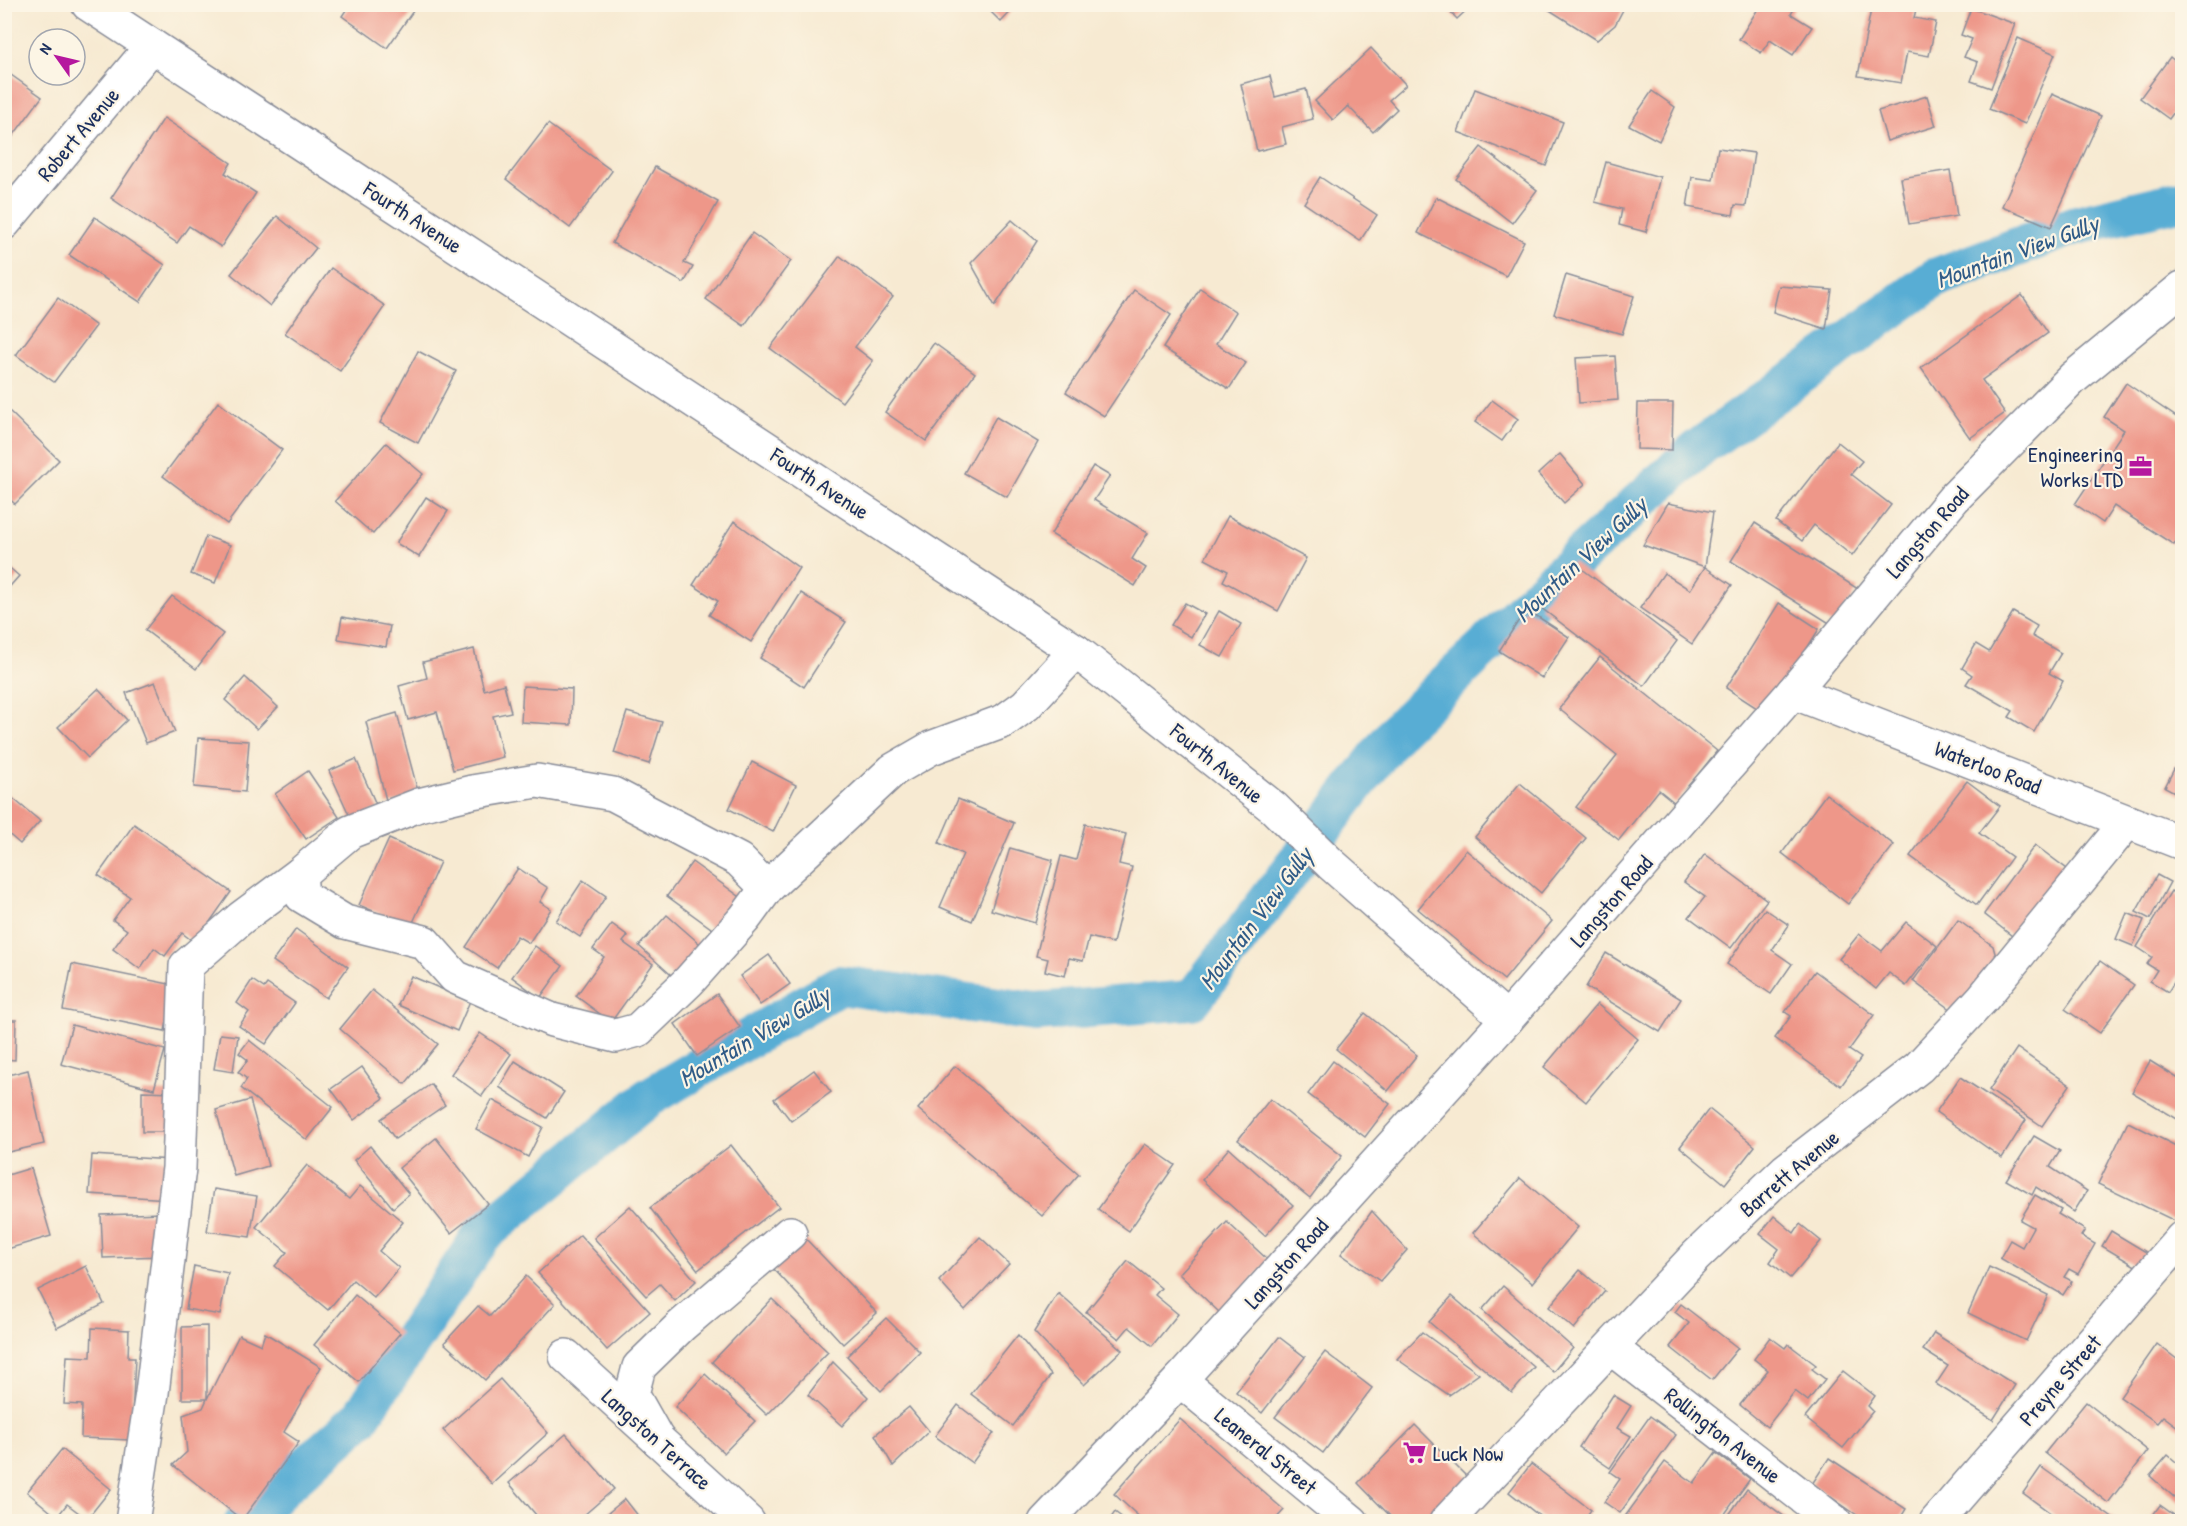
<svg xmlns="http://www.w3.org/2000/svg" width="2187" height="1526" font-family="'Patrick Hand',sans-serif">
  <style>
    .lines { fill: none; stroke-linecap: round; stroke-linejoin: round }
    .canal { stroke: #58add4; stroke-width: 40 }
    .building { fill: #ee9789 }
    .minor-casing { stroke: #898c98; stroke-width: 36 }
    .tertiary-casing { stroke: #898c98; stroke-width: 36 }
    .minor { stroke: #fff; stroke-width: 33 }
    .tertiary { stroke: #fff; stroke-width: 33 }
    .labels { text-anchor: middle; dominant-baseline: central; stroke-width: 4.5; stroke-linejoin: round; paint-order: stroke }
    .street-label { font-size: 22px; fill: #1b2f5e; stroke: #fcf5e5 }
    .poi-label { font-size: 22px; fill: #1b2f5e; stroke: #fcf5e5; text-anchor: end }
    .water-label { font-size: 24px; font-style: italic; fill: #305b87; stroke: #fcf5e5 }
  </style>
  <rect width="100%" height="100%" fill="#fcf5e5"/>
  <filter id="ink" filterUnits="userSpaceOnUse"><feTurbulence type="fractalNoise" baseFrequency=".0167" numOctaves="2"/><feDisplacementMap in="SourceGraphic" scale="12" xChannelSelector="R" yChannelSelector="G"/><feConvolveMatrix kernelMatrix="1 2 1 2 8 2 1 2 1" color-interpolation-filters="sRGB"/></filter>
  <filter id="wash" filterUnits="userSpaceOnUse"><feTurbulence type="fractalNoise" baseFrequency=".008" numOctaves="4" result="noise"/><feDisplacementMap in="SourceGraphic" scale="24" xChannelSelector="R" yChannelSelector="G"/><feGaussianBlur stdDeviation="1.35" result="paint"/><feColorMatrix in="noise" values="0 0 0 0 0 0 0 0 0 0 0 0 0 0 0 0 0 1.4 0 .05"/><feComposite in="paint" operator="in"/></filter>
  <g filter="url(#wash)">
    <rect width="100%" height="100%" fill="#f7ead2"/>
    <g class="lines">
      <path class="canal" d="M244,1522L360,1418L482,1235L648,1098L839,985L1036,1012L1192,1000L1397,731L1573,562L1695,451L1935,278L2073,226L2182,200"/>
    </g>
    <g id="blocks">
      <g class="building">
        <path d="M350,4H418L387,48L342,16Z"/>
        <path d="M983,4H1018L1001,22Z"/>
        <path d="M1443,4H1473L1457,19Z"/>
        <path d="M1540,4H1626L1615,25L1597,40Z"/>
        <path d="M1761,4H1797L1791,14L1812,27L1793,55L1770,40L1761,53L1739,39Z"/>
        <path d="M1872,4L1917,5L1914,18L1936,22L1929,56L1907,52L1901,83L1858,76Z"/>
        <path d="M1971,8L2015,24L1991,88L1971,81L1978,62L1964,57L1972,39L1961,35Z"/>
        <path d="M2018,38L2055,54L2025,124L1989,109Z"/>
        <path d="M1371,48L1406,85L1389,100L1397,109L1373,132L1348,106L1333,120L1315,101Z"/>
        <path d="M2170,57L2182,67V101L2169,119L2140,98Z"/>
        <path d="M4,70L42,97L4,148Z"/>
        <path d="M1270,76L1275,97L1306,89L1313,119L1282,127L1286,144L1257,151L1241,84Z"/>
        <path d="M1475,89L1563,122L1546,166L1458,132Z"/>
        <path d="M1652,91L1675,107L1659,141L1629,125Z"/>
        <path d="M2052,94L2101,116L2051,227L2002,206Z"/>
        <path d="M1927,96L1936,126L1887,141L1878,111Z"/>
        <path d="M164,118L231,163L225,173L256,193L221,247L189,226L177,243L111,198Z"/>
        <path d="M548,124L612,171L570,228L506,179Z"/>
        <path d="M1481,147L1537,190L1512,223L1456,179Z"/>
        <path d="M1718,148L1754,153L1746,206L1735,205L1733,215L1687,207L1692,177L1713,180Z"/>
        <path d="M1606,162L1660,177L1646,232L1619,225L1622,209L1595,202Z"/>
        <path d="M655,167L718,202L684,263L693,267L684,283L612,243Z"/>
        <path d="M1950,170L1957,216L1909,224L1901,178Z"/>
        <path d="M1320,177L1377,215L1360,241L1304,203Z"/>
        <path d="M1436,197L1524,241L1506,276L1418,233Z"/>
        <path d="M277,216L316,248L270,306L231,274Z"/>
        <path d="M95,217L165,265L140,302L69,255Z"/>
        <path d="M1012,220L1037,241L995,306L971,263Z"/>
        <path d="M752,233L791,261L744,326L706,299Z"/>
        <path d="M840,256L893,297L855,347L873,361L842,402L770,348Z"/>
        <path d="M331,268L385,306L340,371L285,333Z"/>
        <path d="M1566,275L1634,296L1622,334L1554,314Z"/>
        <path d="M1779,286L1832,290L1826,329L1773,312Z"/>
        <path d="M1200,288L1236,312L1216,344L1246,363L1229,389L1163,348Z"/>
        <path d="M1134,290L1171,315L1104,416L1066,392Z"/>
        <path d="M2022,295L2048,333L1982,380L2005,413L1970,438L1921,368Z"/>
        <path d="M58,298L96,326L54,382L16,355Z"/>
        <path d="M934,343L975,373L926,441L885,412Z"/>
        <path d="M418,351L456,371L418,443L380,423Z"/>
        <path d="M1615,356L1618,400L1579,403L1576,358Z"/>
        <path d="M2126,383L2182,421V533L2174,545L2114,506L2103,523L2075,504L2124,430L2104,417Z"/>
        <path d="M1492,400L1518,419L1502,441L1475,422Z"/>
        <path d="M218,402L282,450L227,524L163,476Z"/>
        <path d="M1638,403H1673L1672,450L1637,449Z"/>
        <path d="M4,406L59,460L15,504L4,494Z"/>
        <path d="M996,417L1038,442L1007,497L964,473Z"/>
        <path d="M1838,442L1862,461L1851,474L1891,505L1852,556L1814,525L1802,541L1776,521Z"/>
        <path d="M386,443L423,474L373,534L335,501Z"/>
        <path d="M1560,454L1585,484L1564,503L1538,474Z"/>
        <path d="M1093,466L1110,476L1094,500L1148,533L1132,559L1146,568L1135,586L1051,534Z"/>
        <path d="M426,497L448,511L419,557L396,543Z"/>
        <path d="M1668,503L1713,512L1705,567L1643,545Z"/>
        <path d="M1228,516L1306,558L1278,611L1223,581L1228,571L1205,559Z"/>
        <path d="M734,521L799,568L751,642L709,615L718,601L693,585Z"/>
        <path d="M1755,523L1858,589L1834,626L1731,561Z"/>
        <path d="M206,536L230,545L215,583L191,574Z"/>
        <path d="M1573,562L1677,641L1644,686L1540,607Z"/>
        <path d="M4,563L19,576L4,593Z"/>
        <path d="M1705,567L1732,585L1692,644L1640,608L1664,573L1690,590Z"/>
        <path d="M801,593L846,622L804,687L760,658Z"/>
        <path d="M172,596L223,634L196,669L145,630Z"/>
        <path d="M1185,603L1205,614L1191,637L1171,625Z"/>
        <path d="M1779,603L1819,629L1766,714L1726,688Z"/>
        <path d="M1526,609L1569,637L1542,678L1499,651Z"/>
        <path d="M1219,611L1241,624L1222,657L1200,645Z"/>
        <path d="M2013,612L2037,626L2032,636L2061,653L2049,673L2063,681L2034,732L2009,717L2013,711L1966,684L1972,675L1962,668L1976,644L1989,652Z"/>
        <path d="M342,617L390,626L386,647L338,639Z"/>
        <path d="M474,649L484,690L504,684L511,712L493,716L503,757L453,770L437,712L408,720L399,686L427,678L423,662Z"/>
        <path d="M1600,657L1717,751L1675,803L1659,790L1619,840L1576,807L1617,755L1559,709Z"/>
        <path d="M245,677L278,707L257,729L225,700Z"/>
        <path d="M155,682L175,732L146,743L126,693Z"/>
        <path d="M523,686L572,689L571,725L521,722Z"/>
        <path d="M98,689L127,720L88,758L58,727Z"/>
        <path d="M627,712L662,722L649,764L614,753Z"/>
        <path d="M397,713L419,795L387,804L366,722Z"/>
        <path d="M198,738L249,741L245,792L194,787Z"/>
        <path d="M2182,753V796L2165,787Z"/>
        <path d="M356,759L378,809L352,821L329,771Z"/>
        <path d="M752,762L796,785L773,832L729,809Z"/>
        <path d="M308,771L339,817L306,839L275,794Z"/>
        <path d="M1967,781L2000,806L1979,833L2012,857L1977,905L1910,856Z"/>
        <path d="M1520,783L1586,838L1541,893L1475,837Z"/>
        <path d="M4,791L40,821L20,844L4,830Z"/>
        <path d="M1826,794L1894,845L1848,904L1782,853Z"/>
        <path d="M958,799L1014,823L972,921L940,907L963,854L939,843Z"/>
        <path d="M134,824L231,892L195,943L182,933L165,956L154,948L140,969L113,949L127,930L113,920L130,897L98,875Z"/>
        <path d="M1085,824L1126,834L1119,864L1132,867L1113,943L1089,937L1083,961L1069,958L1065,976L1045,971L1048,959L1036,956L1061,856L1076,860Z"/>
        <path d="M389,839L440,862L411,927L359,905Z"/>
        <path d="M2035,845L2067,869L2016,939L1984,914Z"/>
        <path d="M1010,848L1053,860L1035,923L991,910Z"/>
        <path d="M1466,850L1552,921L1504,980L1418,909Z"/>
        <path d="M1705,854L1767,900L1731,948L1689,917L1705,897L1684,882Z"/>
        <path d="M692,862L747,902L722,936L667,896Z"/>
        <path d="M518,868L548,888L540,902L551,909L529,943L517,936L497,968L466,947Z"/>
        <path d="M2157,875L2170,882L2150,919L2136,912Z"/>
        <path d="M583,880L606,896L580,937L556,921Z"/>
        <path d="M2171,891L2182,898V970L2168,992L2150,981L2157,970L2147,964L2152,957L2137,947Z"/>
        <path d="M1765,909L1789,925L1772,950L1792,964L1771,994L1727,964Z"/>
        <path d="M2127,913L2144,920L2133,946L2116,939Z"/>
        <path d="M667,915L708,951L680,983L639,946Z"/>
        <path d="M1958,920L1993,946L1998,964L1960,1016L1913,981Z"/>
        <path d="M1906,922L1937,946L1906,986L1889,973L1876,989L1839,959L1859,934L1882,951Z"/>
        <path d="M612,924L628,936L623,942L653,964L611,1022L576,996L604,957L593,949Z"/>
        <path d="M296,929L348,967L326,998L273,961Z"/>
        <path d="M535,946L563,966L540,998L512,977Z"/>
        <path d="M1606,953L1681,999L1660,1032L1586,987Z"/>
        <path d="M769,955L790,984L760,1005L740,976Z"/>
        <path d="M2100,961L2134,985L2100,1033L2065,1009Z"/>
        <path d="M72,964L174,985L165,1031L63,1010Z"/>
        <path d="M1815,971L1874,1015L1849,1050L1861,1058L1841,1086L1775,1038L1791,1016L1785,1012Z"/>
        <path d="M411,976L470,1001L457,1031L398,1005Z"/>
        <path d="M252,980L264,988L267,984L295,1003L266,1044L239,1026L249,1012L237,1003Z"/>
        <path d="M372,990L438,1044L405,1084L340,1029Z"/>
        <path d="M717,994L740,1027L697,1056L675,1024Z"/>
        <path d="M1597,1004L1638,1039L1586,1102L1544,1067Z"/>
        <path d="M1365,1013L1417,1055L1388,1091L1336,1049Z"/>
        <path d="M5,1020H16L15,1060L5,1059Z"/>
        <path d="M72,1025L165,1050L154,1089L61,1064Z"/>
        <path d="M480,1033L511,1054L482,1096L451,1074Z"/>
        <path d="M220,1034L238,1036L233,1072L214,1069Z"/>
        <path d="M249,1040L333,1107L307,1140L241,1088L247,1079L238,1072L248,1060L239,1053Z"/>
        <path d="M2017,1048L2070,1085L2042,1126L1989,1090Z"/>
        <path d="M515,1061L564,1092L547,1118L499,1087Z"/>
        <path d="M1333,1061L1390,1104L1365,1137L1308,1094Z"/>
        <path d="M2150,1061L2182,1081V1122L2132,1092Z"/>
        <path d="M955,1066L1079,1174L1042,1216L918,1109Z"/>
        <path d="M362,1067L384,1098L354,1120L331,1089Z"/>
        <path d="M28,1070L44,1144L4,1153V1076Z"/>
        <path d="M814,1070L831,1092L791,1121L774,1099Z"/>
        <path d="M1960,1077L2026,1120L2002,1158L1936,1112Z"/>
        <path d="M431,1084L445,1105L395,1139L381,1119Z"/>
        <path d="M142,1091L174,1092L173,1132H142Z"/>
        <path d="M1270,1099L1342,1156L1310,1198L1238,1140Z"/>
        <path d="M250,1100L268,1166L234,1176L216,1110Z"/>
        <path d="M492,1100L543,1127L528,1157L476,1129Z"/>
        <path d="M1709,1109L1755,1146L1725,1184L1680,1147Z"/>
        <path d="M2128,1122L2182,1149V1210L2177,1222L2098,1184Z"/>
        <path d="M2034,1136L2060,1151L2050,1167L2087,1191L2074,1212L2036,1187L2032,1195L2006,1180Z"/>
        <path d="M436,1138L488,1204L451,1233L399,1168Z"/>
        <path d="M1145,1144L1175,1165L1129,1231L1098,1209Z"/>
        <path d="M731,1145L779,1207L698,1270L650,1208Z"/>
        <path d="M370,1146L409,1194L393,1208L354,1160Z"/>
        <path d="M1229,1148L1293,1205L1265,1236L1202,1180Z"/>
        <path d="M92,1155L172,1160L169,1199L89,1194Z"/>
        <path d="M307,1165L349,1199L360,1186L403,1222L379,1251L399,1268L374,1298L353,1280L328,1310L275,1266L287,1252L256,1227Z"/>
        <path d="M31,1168L51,1236L4,1250V1176Z"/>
        <path d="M1520,1178L1578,1227L1532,1283L1473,1233Z"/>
        <path d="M214,1189L257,1196L250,1237L207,1231Z"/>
        <path d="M2035,1195L2061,1210L2058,1214L2085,1230L2081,1236L2095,1244L2078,1274L2069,1269L2064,1277L2072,1281L2063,1295L2000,1258L2010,1240L2022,1247L2033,1227L2020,1220Z"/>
        <path d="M630,1206L696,1281L675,1301L660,1284L646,1296L594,1238Z"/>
        <path d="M1372,1211L1407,1250L1380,1281L1341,1254Z"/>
        <path d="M162,1213L163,1256L103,1258L101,1215Z"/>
        <path d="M1774,1216L1794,1233L1800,1224L1821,1241L1790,1278L1770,1262L1779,1249L1760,1234Z"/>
        <path d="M1227,1222L1269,1261L1220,1313L1179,1274Z"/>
        <path d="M2111,1231L2156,1258L2147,1273L2102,1246Z"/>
        <path d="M580,1235L650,1312L607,1350L538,1273Z"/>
        <path d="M804,1237L877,1313L843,1344L772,1267Z"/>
        <path d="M980,1237L1009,1264L965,1310L939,1281Z"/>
        <path d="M1128,1261L1161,1288L1155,1295L1178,1314L1152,1346L1129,1327L1119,1339L1086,1312Z"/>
        <path d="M86,1266L104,1304L57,1328L38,1290Z"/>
        <path d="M194,1266L228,1273L220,1315L186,1309Z"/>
        <path d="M1989,1267L2048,1295L2026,1341L1968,1313Z"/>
        <path d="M1580,1270L1605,1291L1574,1329L1549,1307Z"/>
        <path d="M526,1276L555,1304L485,1380L444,1343L478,1306L490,1316Z"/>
        <path d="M1503,1286L1573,1348L1553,1372L1482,1310Z"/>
        <path d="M1058,1293L1122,1350L1084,1385L1034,1332Z"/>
        <path d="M355,1295L400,1333L359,1382L314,1345Z"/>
        <path d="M1452,1296L1534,1367L1512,1393L1429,1322Z"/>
        <path d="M772,1299L828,1352L767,1415L712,1362Z"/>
        <path d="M1681,1304L1738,1348L1712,1380L1670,1347L1689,1323L1675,1312Z"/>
        <path d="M886,1318L920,1352L881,1391L847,1356Z"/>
        <path d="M207,1326V1399L239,1335L261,1345L265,1333L321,1367L284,1432L299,1442L242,1520L173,1465L187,1452L183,1415L203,1408L207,1399H182V1327Z"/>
        <path d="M92,1328L129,1330L128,1358H135L131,1440L81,1438L82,1405L64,1404L67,1356L91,1357Z"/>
        <path d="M1422,1332L1479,1374L1449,1395L1397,1359Z"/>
        <path d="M1934,1333L2015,1385L1993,1420L1936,1384L1948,1366L1923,1350Z"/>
        <path d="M1018,1335L1051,1375L1013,1426L971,1394Z"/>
        <path d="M1279,1337L1305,1357L1262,1413L1236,1392Z"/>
        <path d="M1770,1337L1785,1348L1788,1344L1816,1365L1812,1369L1825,1379L1808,1401L1795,1391L1767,1427L1740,1405L1768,1370L1754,1359Z"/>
        <path d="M2157,1344L2182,1363V1430L2163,1416L2157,1423L2120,1397Z"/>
        <path d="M1325,1352L1372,1388L1323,1453L1275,1417Z"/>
        <path d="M833,1362L868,1397L842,1426L808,1395Z"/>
        <path d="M1843,1371L1875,1396L1868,1406L1873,1411L1843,1448L1805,1418Z"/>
        <path d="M705,1374L755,1421L724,1453L675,1407Z"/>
        <path d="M500,1379L548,1433L492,1484L443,1430Z"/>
        <path d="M1613,1395L1631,1406L1617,1428L1631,1436L1610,1468L1579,1447Z"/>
        <path d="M2086,1402L2148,1451L2108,1503L2045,1453Z"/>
        <path d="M958,1405L994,1433L972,1463L935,1436Z"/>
        <path d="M909,1407L929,1431L893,1466L875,1435Z"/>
        <path d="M1650,1416L1676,1435L1620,1513L1604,1502L1620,1479L1610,1472Z"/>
        <path d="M1180,1419L1284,1510L1273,1522H1145L1114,1494Z"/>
        <path d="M1415,1425L1471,1481L1431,1522H1396L1358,1483Z"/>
        <path d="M566,1434L614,1489L576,1522H542L509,1483Z"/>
        <path d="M62,1449L111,1489L87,1519L67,1504L57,1517L27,1492Z"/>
        <path d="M1716,1453L1750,1479L1719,1522H1621L1665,1462L1694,1483Z"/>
        <path d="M2168,1455L2182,1467V1504L2150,1476Z"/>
        <path d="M1829,1458L1906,1509L1898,1522H1867L1812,1484Z"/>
        <path d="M1531,1464L1591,1510L1582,1522H1547L1509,1492Z"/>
        <path d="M2041,1467L2118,1522H2063L2023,1493Z"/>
        <path d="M1747,1489L1789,1520L1788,1522H1724Z"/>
        <path d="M625,1499L643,1522H597Z"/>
        <path d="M2160,1505L2182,1521V1522H2148Z"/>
        <path d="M1115,1512L1128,1522H1108Z"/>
      </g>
    </g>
  </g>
  <g filter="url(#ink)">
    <use href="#blocks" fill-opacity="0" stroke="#898c98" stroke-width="1.5"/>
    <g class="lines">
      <defs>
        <g id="minor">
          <path d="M88,4L1076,651L1274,808L1331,864L1507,1019"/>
          <path d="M4,223L152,46"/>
          <path d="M1793,692L2182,843"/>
          <path d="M300,874L302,896L345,922L424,942L455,977L552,1020L616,1036L638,1030L689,981L745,918L767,888L893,770L931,748L1004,721L1026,705L1076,651"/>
          <path d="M1611,1348L1835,1522"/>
          <path d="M566,1356L748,1522"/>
          <path d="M1180,1380L1352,1522"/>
          <path d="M658,1440L632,1394L639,1367L681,1326L790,1233"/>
          <path d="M132,1522L152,1393L179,1168L186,966L241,918L300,874L350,832L419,805L472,792L537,781L613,794L739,860L767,888"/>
          <path d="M1446,1522L1696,1256L1786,1170L1919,1067L1983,998L2127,822"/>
          <path d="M1936,1522L2182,1238"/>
        </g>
        <path id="tertiary" d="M1045,1522L1180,1380L1507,1019L1793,692L1954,498L2073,378L2182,288"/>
      </defs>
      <use href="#minor" class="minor-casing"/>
      <use href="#tertiary" class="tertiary-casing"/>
      <use href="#minor" class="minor"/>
      <use href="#tertiary" class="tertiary"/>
    </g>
  </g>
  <defs>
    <symbol id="office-bare" viewBox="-9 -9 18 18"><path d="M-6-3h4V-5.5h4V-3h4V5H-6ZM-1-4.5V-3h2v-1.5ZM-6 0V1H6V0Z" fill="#b5179e" stroke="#fcf5e5" stroke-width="2.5" paint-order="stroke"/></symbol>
    <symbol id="supermarket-bare" viewBox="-9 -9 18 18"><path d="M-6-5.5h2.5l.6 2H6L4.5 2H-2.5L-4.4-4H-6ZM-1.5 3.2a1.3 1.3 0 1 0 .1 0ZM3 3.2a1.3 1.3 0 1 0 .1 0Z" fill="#b5179e" stroke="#fcf5e5" stroke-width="2.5" paint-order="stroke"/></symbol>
  </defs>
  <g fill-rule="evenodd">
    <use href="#office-bare" x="2124" y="450" width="33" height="33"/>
    <use href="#supermarket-bare" x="1398" y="1436" width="33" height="33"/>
  </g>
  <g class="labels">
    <g class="street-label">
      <text transform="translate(78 134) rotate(-50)">Robert Avenue</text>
      <text transform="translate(413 217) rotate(33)">Fourth Avenue</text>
      <text transform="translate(820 483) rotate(33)">Fourth Avenue</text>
      <text transform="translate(1927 532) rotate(-49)">Langston Road</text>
      <text transform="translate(1217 763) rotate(39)">Fourth Avenue</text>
      <text transform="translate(1988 767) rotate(21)">Waterloo Road</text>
      <text transform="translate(1611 901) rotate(-49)">Langston Road</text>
      <text transform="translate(1789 1173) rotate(-40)">Barrett Avenue</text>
      <text transform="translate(1286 1263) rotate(-48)">Langston Road</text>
      <text transform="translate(2060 1380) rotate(-49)">Preyne Street</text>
      <text transform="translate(1723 1435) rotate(38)">Rollington Avenue</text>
      <text transform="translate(657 1439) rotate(42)">Langston Terrace</text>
      <text transform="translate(1266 1451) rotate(39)">Leaneral Street</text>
    </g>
    <g class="poi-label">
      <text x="2123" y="454">Engineering<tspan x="2123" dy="25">Works LTD</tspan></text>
      <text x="1433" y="1453" text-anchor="start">Luck Now</text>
    </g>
    <g class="water-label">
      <text transform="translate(2017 251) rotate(-20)">Mountain View Gully</text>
      <text transform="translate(1580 559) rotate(-43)">Mountain View Gully</text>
      <text transform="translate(1255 918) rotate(-53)">Mountain View Gully</text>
      <text transform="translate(754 1036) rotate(-31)">Mountain View Gully</text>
    </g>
  </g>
  <rect width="2187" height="1526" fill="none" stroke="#fcf5e5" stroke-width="24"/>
  <g transform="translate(57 57) rotate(304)"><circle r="28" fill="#fcf5e5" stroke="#a2a6af" stroke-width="1.5"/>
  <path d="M0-4.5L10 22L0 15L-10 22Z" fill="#b5179e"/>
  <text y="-9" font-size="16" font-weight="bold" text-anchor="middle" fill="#1b2f5e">N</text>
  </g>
</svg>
